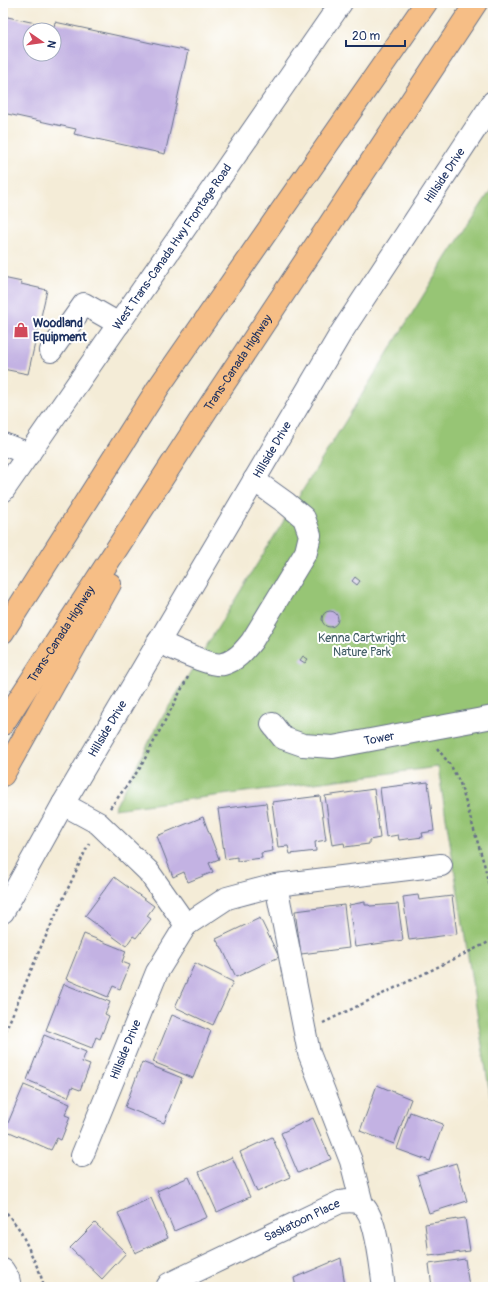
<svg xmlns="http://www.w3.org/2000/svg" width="496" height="1290" font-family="Pangolin,sans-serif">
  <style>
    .green { fill: #97c574; stroke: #597a69 }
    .building { fill: #c3b2e3; fill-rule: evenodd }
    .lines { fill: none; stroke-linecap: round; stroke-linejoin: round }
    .minor-casing { stroke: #677188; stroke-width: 24 }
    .highway-casing { stroke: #677188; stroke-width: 24 }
    .path { stroke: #677188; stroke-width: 2.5; stroke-dasharray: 3 3; stroke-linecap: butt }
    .minor { stroke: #fff; stroke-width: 22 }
    .highway { stroke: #f6be86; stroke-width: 22 }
    .labels { text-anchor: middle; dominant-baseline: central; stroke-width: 4; stroke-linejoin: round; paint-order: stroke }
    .street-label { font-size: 12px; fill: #1b2f5e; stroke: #fff }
    .poi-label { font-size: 12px; font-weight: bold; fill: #1b2f5e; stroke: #fff; text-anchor: start }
    .park-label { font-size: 12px; fill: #405c65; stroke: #fff }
  </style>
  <rect width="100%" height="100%" fill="#fff"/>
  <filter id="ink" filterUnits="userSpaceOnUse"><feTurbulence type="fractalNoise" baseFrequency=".025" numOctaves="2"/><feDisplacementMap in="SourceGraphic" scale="8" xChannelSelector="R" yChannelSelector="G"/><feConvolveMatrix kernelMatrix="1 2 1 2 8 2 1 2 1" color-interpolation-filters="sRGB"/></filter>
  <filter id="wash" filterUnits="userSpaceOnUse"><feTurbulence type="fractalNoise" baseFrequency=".012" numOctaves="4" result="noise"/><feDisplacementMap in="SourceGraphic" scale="16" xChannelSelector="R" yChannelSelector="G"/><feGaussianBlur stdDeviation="0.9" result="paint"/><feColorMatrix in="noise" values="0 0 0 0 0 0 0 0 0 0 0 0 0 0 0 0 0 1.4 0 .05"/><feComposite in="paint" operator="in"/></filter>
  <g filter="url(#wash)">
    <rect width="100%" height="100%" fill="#f4ecd7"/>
    <path class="green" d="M493,187V1114L438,767L114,809L160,721L447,257Z"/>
    <g id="blocks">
      <g class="building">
        <path d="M3,16L54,27L55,22L188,51L165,154L74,134L76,129L3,113ZM30,30H54V54H30Z"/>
        <path d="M3,278L22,282L21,284L47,290L28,374L3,369Z"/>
        <path d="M355,577L360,581L357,585L352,581Z"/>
        <circle cx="330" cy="619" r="8"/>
        <path d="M303,656L308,659L305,663L300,660Z"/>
        <path d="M428,782L434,831L422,833L423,837L399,840L398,835L386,837L380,788Z"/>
        <path d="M374,789L380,838L369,840V844L345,847L344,843L332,845L325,796Z"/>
        <path d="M320,796L326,840L315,842L316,851L290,854L288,846L278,847L272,802Z"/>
        <path d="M266,803L273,851L261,853L262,858L237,861V857L225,859L218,809Z"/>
        <path d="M203,817L219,859L209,863L213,872L188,882L184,872L173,877L157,836Z"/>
        <path d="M114,877L154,906L147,916L151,919L136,938L133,936L126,946L85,916Z"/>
        <path d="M418,895L419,900L452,896L457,934L409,940L403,897Z"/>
        <path d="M365,902V905H369L370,906L398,904L403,940L355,947L349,905Z"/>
        <path d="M344,905L349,948L301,954L295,911Z"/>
        <path d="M260,918L279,957L236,977L221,946H220L216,939Z"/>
        <path d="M84,934L126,951L122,962L130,965L120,989L113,986L108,997L66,979Z"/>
        <path d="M195,963L233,982L213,1025L175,1007Z"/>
        <path d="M64,984L110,1002L105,1014L109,1016L100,1039L96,1037L92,1048L46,1030Z"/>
        <path d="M172,1015L211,1031L193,1078L153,1062Z"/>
        <path d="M44,1035L86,1052L82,1062L90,1065L80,1090L72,1087L68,1097L27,1080Z"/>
        <path d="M142,1062L182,1078L164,1123L125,1107Z"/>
        <path d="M24,1085L70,1104L65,1115L70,1117L61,1140L57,1138L51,1150L5,1130Z"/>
        <path d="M377,1085L411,1099L394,1144L360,1131Z"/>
        <path d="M410,1112L443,1124L430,1161L397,1149Z"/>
        <path d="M313,1118L331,1159L298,1173L281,1133Z"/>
        <path d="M272,1137L290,1177L257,1192L240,1152Z"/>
        <path d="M232,1157L250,1197L217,1212L199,1172Z"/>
        <path d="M456,1163L467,1201L429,1213L417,1175Z"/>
        <path d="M189,1177L207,1217L174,1231L157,1191Z"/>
        <path d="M151,1198L168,1238L135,1253L118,1213Z"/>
        <path d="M465,1218L470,1251L429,1256L425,1224Z"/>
        <path d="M95,1223L126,1253L102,1279L70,1248Z"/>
        <path d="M341,1258L345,1287H296L294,1278Z"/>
        <path d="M465,1259L469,1287H432L429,1264Z"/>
      </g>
    </g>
  </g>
  <g filter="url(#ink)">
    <use href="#blocks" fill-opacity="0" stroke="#677188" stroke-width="1"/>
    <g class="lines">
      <defs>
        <g id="minor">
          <path d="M51,351L84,304L119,324"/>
          <path d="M3,444L29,454"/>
          <path id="s1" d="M3,491L341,3"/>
          <path d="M158,642C171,647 211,667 223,664C236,661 244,651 252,641L306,552L310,535L304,518L286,503L254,480"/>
          <path id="s2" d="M272,724L283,738L303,745L333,747L493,717"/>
          <path d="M63,804L98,823L148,871L186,925"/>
          <path d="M276,885L309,1053L351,1161L362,1204"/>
          <path id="s3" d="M3,912L63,804L341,333L493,102"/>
          <path id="s4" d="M82,1156L157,972L186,925L227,898L276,885L441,865"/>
          <path d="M3,1270L8,1278L10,1287"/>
          <path id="s5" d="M167,1287L169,1284L340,1202C347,1201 355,1200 361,1204C377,1214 381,1269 384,1287"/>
        </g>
        <g id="highway">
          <path d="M3,632L158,388L426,3"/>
          <path id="s6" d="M3,724L208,408L476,3"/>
          <path d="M3,775L110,584"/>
        </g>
      </defs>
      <use href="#minor" class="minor-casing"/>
      <use href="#highway" class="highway-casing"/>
      <g class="path">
        <path d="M437,748L451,766L460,783L485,867L490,891L493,896"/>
        <path d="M110,808L140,768L188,677"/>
        <path d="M323,1023L493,940"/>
        <path d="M3,1037L40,949L89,843"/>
        <path d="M3,1208L20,1230L40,1273L44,1287"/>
      </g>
      <use href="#minor" class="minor"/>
      <use href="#highway" class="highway"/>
    </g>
  </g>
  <defs>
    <symbol id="shop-bare" viewBox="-9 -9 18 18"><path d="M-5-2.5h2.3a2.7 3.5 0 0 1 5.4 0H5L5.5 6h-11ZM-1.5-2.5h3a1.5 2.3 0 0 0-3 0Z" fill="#d1495b" stroke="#fff" stroke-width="2.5" paint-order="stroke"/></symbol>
  </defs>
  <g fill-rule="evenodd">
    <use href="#shop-bare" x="10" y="319" width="22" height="22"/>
  </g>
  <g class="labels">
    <g class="street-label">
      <text stroke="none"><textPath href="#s3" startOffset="859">Hillside Drive</textPath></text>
      <text stroke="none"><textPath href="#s1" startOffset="297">West Trans-Canada Hwy Frontage Road</textPath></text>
      <text stroke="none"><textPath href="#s6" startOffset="431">Trans-Canada Highway</textPath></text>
      <text stroke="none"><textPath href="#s3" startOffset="535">Hillside Drive</textPath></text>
      <text stroke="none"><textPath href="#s6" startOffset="107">Trans-Canada Highway</textPath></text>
      <text stroke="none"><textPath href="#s3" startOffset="211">Hillside Drive</textPath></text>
      <text stroke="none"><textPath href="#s2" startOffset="116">Tower</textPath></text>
      <text stroke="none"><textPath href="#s4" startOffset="115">Hillside Drive</textPath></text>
      <text stroke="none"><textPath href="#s5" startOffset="151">Saskatoon Place</textPath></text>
    </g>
    <g class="poi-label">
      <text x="33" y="323">Woodland<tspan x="33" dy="14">Equipment</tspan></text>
    </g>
    <g class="park-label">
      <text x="362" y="638">Kenna Cartwright<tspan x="362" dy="14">Nature Park</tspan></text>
    </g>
  </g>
  <rect width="496" height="1290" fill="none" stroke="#fff" stroke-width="16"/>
  <g transform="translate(42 42) rotate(103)"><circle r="19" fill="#ffffff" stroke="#a4acbf"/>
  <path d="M0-3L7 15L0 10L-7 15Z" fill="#d1495b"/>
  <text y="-6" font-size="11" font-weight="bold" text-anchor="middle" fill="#1b2f5e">N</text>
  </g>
  <path d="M346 40v6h59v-6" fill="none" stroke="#1b2f5e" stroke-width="2"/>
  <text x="352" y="40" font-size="12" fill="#1b2f5e" stroke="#ffffff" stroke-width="3" paint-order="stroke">20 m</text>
</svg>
